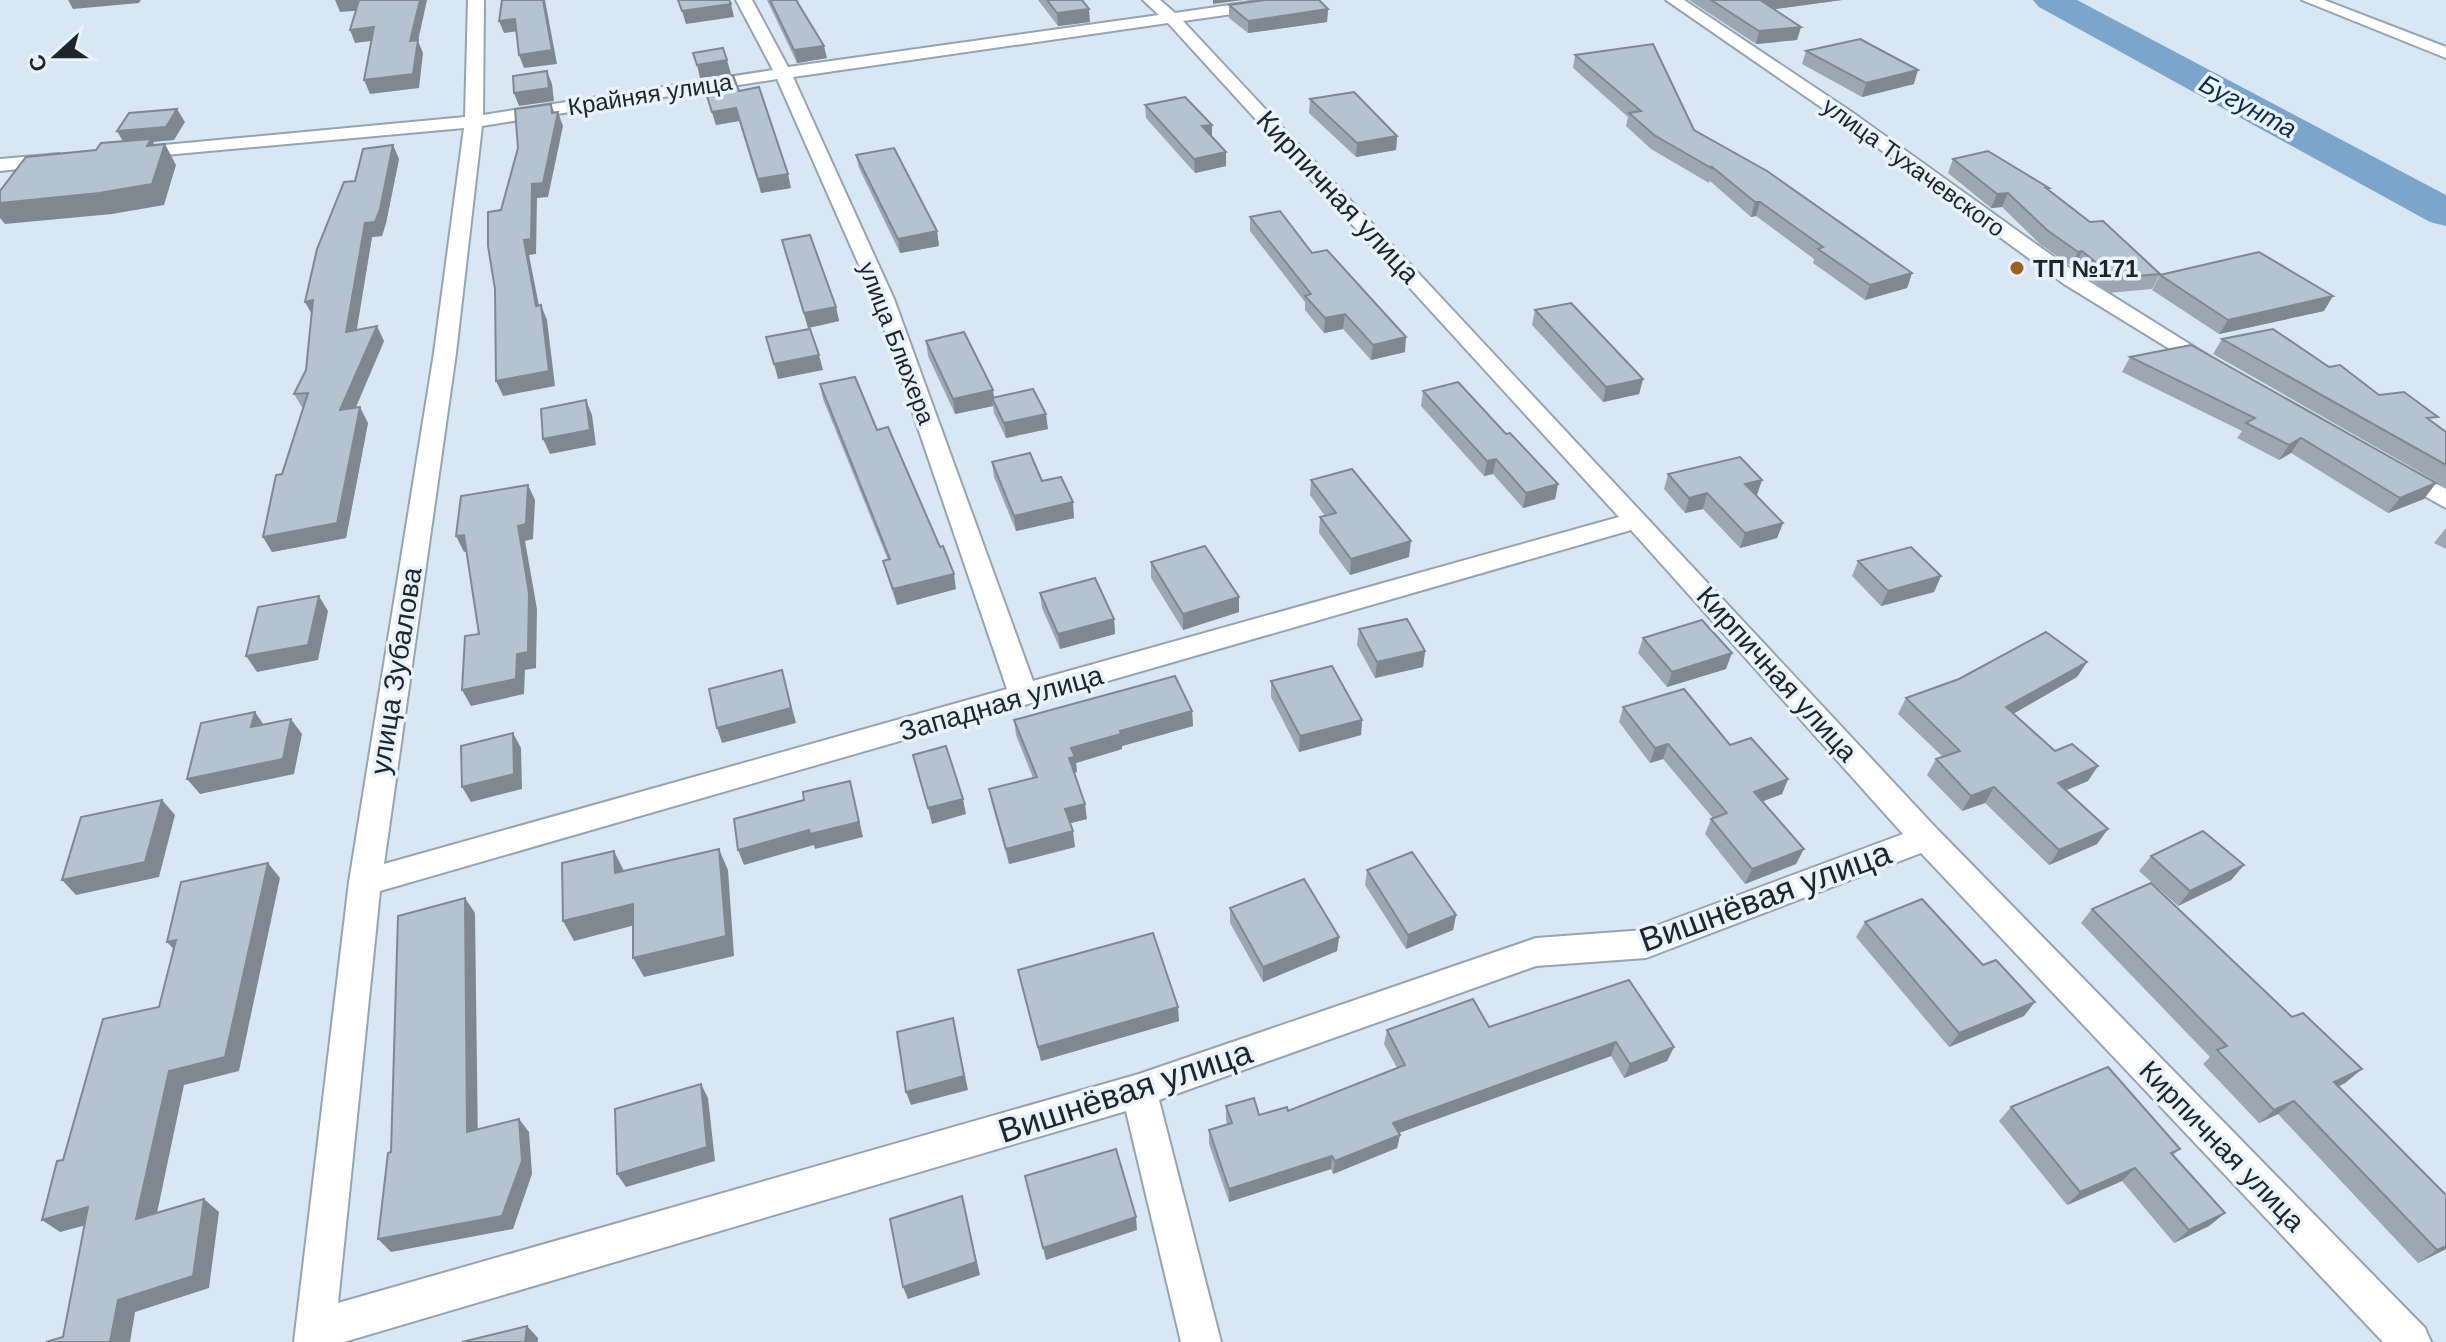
<svg xmlns="http://www.w3.org/2000/svg" width="2446" height="1342" font-family="Helvetica,sans-serif">
  <style>
    .lines { fill: none; stroke-linecap: round; stroke-linejoin: round }
    .river { fill: #7ca5cb; fill-rule: evenodd }
    .street-casing { stroke: #96a4b0; stroke-width: 4 }
    .street { fill: #fff; fill-rule: evenodd }
    .wall { fill: #9ca7b2 }
    .shaded-wall { fill: #7f8891 }
    .building { fill: #b5c2cf; stroke: #7f8891; stroke-width: 2 }
    .poi-dot { fill: #9a621d; stroke: #e8f3fe; stroke-width: 3 }
    .labels { text-anchor: middle; dominant-baseline: central; stroke-width: 7; stroke-linejoin: round; paint-order: stroke }
    .far-street-label { font-size: 24px; fill: #1f2529; stroke: #e8f3fe }
    .far-poi-label { font-size: 24px; font-weight: bold; fill: #1f2529; stroke: #e8f3fe; text-anchor: start }
    .far-water-label { font-size: 26px; font-style: italic; fill: #0d2d48; stroke: #e8f3fe }
    .street-label { font-size: 28px; fill: #1f2529; stroke: #e8f3fe }
    .near-street-label { font-size: 34px; fill: #1f2529; stroke: #e8f3fe }
  </style>
  <rect width="100%" height="100%" fill="#d9e7f4"/>
  <g class="lines">
    <path class="river" d="M2033,0H2077L2446,195V226L2430,222L2039,7Z"/>
    <defs>
      <g id="street">
        <path d="M468,0H484L483,115L773,70L736,0H752L788,67L1159,15L1143,0H1160L1175,13L1264,0H1305L1297,5L1183,21L1937,829L2425,1328L2431,1342H2383L1921,853L1646,958L1536,966L1159,1100L1221,1342H1181L1126,1111L344,1342H294L349,882L434,353L464,128L132,158L123,153L132,148L465,117ZM1168,23L1619,517L1033,681L894,299L793,77ZM777,79L874,299L1007,689L384,864L456,353L482,126ZM1631,530L1903,834L1645,930L1536,938L1139,1074L338,1303L380,891Z"/>
        <path d="M1666,0H1684L1856,115L2079,275L2223,365L2220,370H2204L2064,284L1844,123Z"/>
        <path d="M2302,0H2324L2446,47V58Z"/>
        <path d="M59,154L68,160L65,164L0,171V159Z"/>
        <path d="M2398,463L2446,489V508L2389,476L2386,471L2389,466Z"/>
      </g>
    </defs>
    <use href="#street" class="street-casing"/>
    <use href="#street" class="street"/>
  </g>
  <g class="wall">
    <path d="M767,0H798L799,4L827,58L797,63Z"/>
    <path d="M1038,0H1082L1090,22L1058,26Z"/>
    <path d="M1689,0H1842L1774,9L1801,27L1797,40L1756,44Z"/>
    <path d="M1229,5L1328,9L1327,22L1248,33L1229,18Z"/>
    <path d="M1806,51L1914,84L1862,97L1802,64Z"/>
    <path d="M1575,55L1694,130L1912,273L1907,288L1865,300L1813,263L1814,259L1756,216L1751,217L1710,181L1709,183L1651,149L1626,126L1628,117L1573,68Z"/>
    <path d="M702,80L739,91L791,188L761,193L739,121L716,125Z"/>
    <path d="M1310,99L1397,136L1396,150L1356,157L1309,113Z"/>
    <path d="M1145,105L1212,125V137L1226,152V166L1195,173L1146,118Z"/>
    <path d="M393,145L399,159L386,223L382,236L372,237L356,330L384,341L355,408L368,423L346,538L272,552L263,537L303,409L294,394L306,370L312,314L305,302L355,181Z"/>
    <path d="M856,155L937,231L939,246L900,253L859,168Z"/>
    <path d="M1953,159L2048,190L2160,274L2152,289L2108,293L2075,266H2071L2040,244L2002,207L1991,208L1948,173Z"/>
    <path d="M1250,217L1312,253L1405,352L1371,360L1343,329L1324,333L1305,310V302L1250,231Z"/>
    <path d="M782,240L836,307L839,321L808,328Z"/>
    <path d="M2160,275L2324,311L2219,334L2152,290Z"/>
    <path d="M1535,310L1643,379L1639,394L1603,402L1532,325Z"/>
    <path d="M2222,339L2329,367L2379,395L2433,423L2446,432V487L2213,354Z"/>
    <path d="M926,341L994,398L1048,429L1006,438L994,413L993,406L955,414L928,356Z"/>
    <path d="M2130,357L2436,483L2424,499L2388,513L2291,453L2279,460L2237,438L2242,431L2122,372Z"/>
    <path d="M820,384L877,430L940,547L956,589L897,605L887,576L883,561L888,560L823,399Z"/>
    <path d="M1423,391L1558,484L1555,499L1523,508L1493,474L1484,476L1421,406Z"/>
    <path d="M992,462L1042,481L1074,518L1016,531L994,477Z"/>
    <path d="M1668,474L1762,480L1756,496L1783,523L1777,538L1740,548L1703,509L1685,513L1664,489Z"/>
    <path d="M1311,480L1409,557L1350,575L1319,533L1320,517L1325,516L1310,495Z"/>
    <path d="M2446,528V549L2434,543Z"/>
    <path d="M1858,561L1941,576L1934,592L1881,606L1852,576Z"/>
    <path d="M1151,562L1239,597V612L1183,630L1151,578Z"/>
    <path d="M1040,593L1114,619L1115,634L1060,649L1042,608Z"/>
    <path d="M1359,629L1425,651L1423,667L1375,678L1357,645Z"/>
    <path d="M1643,638L1726,669L1667,687L1638,653Z"/>
    <path d="M2087,662L2077,677L2013,714L2088,781L2066,790L2108,829L2097,844L2049,865L1985,803L1962,811L1927,775L1936,759L1943,757L1898,714L1906,698Z"/>
    <path d="M1271,681L1362,720L1361,735L1299,752L1271,697Z"/>
    <path d="M1623,707L1730,745L1788,779L1782,794L1763,801L1796,864L1745,884L1705,834L1711,819L1713,818L1663,759L1650,763L1619,722Z"/>
    <path d="M1192,711L1193,726L1122,746V749L1076,763L1077,772L1074,773L1087,819L1070,823L1075,847L1009,864L992,804L989,789L1033,778L1016,735L1014,720Z"/>
    <path d="M2151,856L2244,865L2231,880L2178,906L2139,871Z"/>
    <path d="M1367,870L1456,915L1453,930L1406,949L1365,885Z"/>
    <path d="M1230,908L1339,937L1337,951L1263,982L1230,923Z"/>
    <path d="M2092,909L2292,1017L2362,1069L2345,1083L2339,1086L2446,1249L2418,1263L2278,1114L2259,1123L2203,1064L2210,1057L2081,923Z"/>
    <path d="M1865,922L2024,1016L1949,1047L1856,937Z"/>
    <path d="M1018,970L1179,1021L1041,1061Z"/>
    <path d="M1489,1027L1674,1047L1667,1061L1624,1078L1611,1056L1399,1133L1400,1135L1397,1148L1333,1174L1331,1169L1229,1202L1209,1144V1130L1227,1124L1226,1120V1106L1259,1115L1288,1111L1397,1068L1384,1044L1387,1030Z"/>
    <path d="M2011,1107L2180,1149L2173,1155L2225,1213L2209,1226L2174,1243L2122,1181L2067,1205L1999,1121Z"/>
  </g>
  <g class="shaded-wall">
    <path d="M68,0H141L139,3L73,9Z"/>
    <path d="M335,0H361L365,10L340,12Z"/>
    <path d="M420,0H427L418,41L423,53L419,88L370,94L364,80L410,41Z"/>
    <path d="M543,0H545L557,64L524,68L519,55Z"/>
    <path d="M1213,0H1243L1213,4Z"/>
    <path d="M1758,0H1842L1755,12Z"/>
    <path d="M731,4L734,17L686,24L682,11Z"/>
    <path d="M1089,9L1090,22L1058,26L1057,13Z"/>
    <path d="M1328,9L1327,22L1248,33V21Z"/>
    <path d="M515,19L519,31L504,33L499,21Z"/>
    <path d="M374,27L379,40L355,43L350,30Z"/>
    <path d="M1801,27L1797,40L1756,44L1759,31Z"/>
    <path d="M824,46L827,58L797,63L794,50Z"/>
    <path d="M727,60L731,74L700,78L697,65Z"/>
    <path d="M1918,70L1914,84L1862,97L1866,83Z"/>
    <path d="M547,71L552,84L554,101L519,106L514,93Z"/>
    <path d="M551,104L556,117L558,112L563,126L548,197L537,198L536,254L529,255L542,321L536,306L524,240L532,184L552,113Z"/>
    <path d="M736,108L739,121L716,125L712,112Z"/>
    <path d="M177,109L185,122L174,140L153,142L161,156L165,144L176,165L164,205L112,214L5,224L0,218V203L147,146L125,145L117,131Z"/>
    <path d="M1212,125V138L1202,126Z"/>
    <path d="M1397,136L1396,150L1356,157L1357,143Z"/>
    <path d="M393,145L399,159L386,223L382,236L372,237L354,347L346,332L365,223Z"/>
    <path d="M1226,152V166L1195,173L1194,159Z"/>
    <path d="M788,174L791,188L761,193L758,179Z"/>
    <path d="M2008,193L2002,207L1991,208L1997,194Z"/>
    <path d="M1755,202H1760L1756,216L1751,217Z"/>
    <path d="M937,231L939,246L900,253L898,239Z"/>
    <path d="M2082,251L2075,266H2071L2078,252Z"/>
    <path d="M1912,273L1907,288L1865,300L1870,285Z"/>
    <path d="M2333,296L2324,311L2219,334L2228,320Z"/>
    <path d="M313,300V316L305,302Z"/>
    <path d="M541,305L547,320L555,386L503,396L496,381Z"/>
    <path d="M836,307L839,321L808,328L804,313Z"/>
    <path d="M1345,314L1343,329L1324,333L1325,318Z"/>
    <path d="M377,326L384,341L348,426L340,410Z"/>
    <path d="M1406,337L1405,352L1371,360L1373,345Z"/>
    <path d="M819,355L823,370L778,379L774,364Z"/>
    <path d="M1643,379L1639,394L1603,402L1606,387Z"/>
    <path d="M993,390L995,403L992,398L993,406L955,414L953,399Z"/>
    <path d="M586,400L592,415L596,445L550,454L543,439Z"/>
    <path d="M360,407L368,423L346,538L272,552L263,537Z"/>
    <path d="M1046,414L1048,429L1006,438L1004,423Z"/>
    <path d="M2301,438L2291,453L2279,460L2289,445Z"/>
    <path d="M1496,459L1493,474L1484,476L1487,461Z"/>
    <path d="M1762,480L1757,495L1740,500L1745,484Z"/>
    <path d="M2436,483L2424,499L2388,513L2400,498Z"/>
    <path d="M1558,484L1555,499L1523,508L1526,493Z"/>
    <path d="M528,485L535,500L533,539L525,541L537,609L536,668L525,670L524,694L471,706L462,690Z"/>
    <path d="M1707,493L1703,509L1685,513L1689,498Z"/>
    <path d="M1073,502L1074,518L1016,531L1014,516Z"/>
    <path d="M1783,523L1777,538L1740,548L1745,533Z"/>
    <path d="M464,535L472,550L464,552L456,536Z"/>
    <path d="M1411,541L1409,557L1350,575L1351,559Z"/>
    <path d="M954,574L956,589L897,605L893,589Z"/>
    <path d="M1941,576L1934,592L1881,606L1888,591Z"/>
    <path d="M319,596L328,611L318,660L257,672L246,656Z"/>
    <path d="M1239,597V612L1183,630V614Z"/>
    <path d="M1114,619L1115,634L1060,649L1058,634Z"/>
    <path d="M1425,651L1423,667L1375,678L1377,662Z"/>
    <path d="M1732,653L1726,669L1667,687L1672,672Z"/>
    <path d="M2087,662L2077,677L1997,723L2006,707Z"/>
    <path d="M782,670L796,723L722,743L717,728Z"/>
    <path d="M1192,711L1193,726L1122,746V749L1076,763L1077,772L1071,774L1069,758L1071,748L1120,731Z"/>
    <path d="M255,712L266,728L251,727Z"/>
    <path d="M291,719L302,734L294,774L200,794L187,779Z"/>
    <path d="M1362,720L1361,735L1299,752L1300,736Z"/>
    <path d="M513,733L521,748L522,789L471,802L462,787Z"/>
    <path d="M1668,744L1663,759L1650,763L1655,748Z"/>
    <path d="M2098,766L2088,781L2048,798L2058,783Z"/>
    <path d="M1788,779L1782,794L1748,807L1754,792Z"/>
    <path d="M850,781L863,837L815,849L814,845L744,865L738,850Z"/>
    <path d="M1994,787L1985,803L1962,811L1971,796Z"/>
    <path d="M963,799L966,814L932,824L928,808Z"/>
    <path d="M162,800L175,815L159,877L76,895L62,880Z"/>
    <path d="M1085,804L1087,819L1067,824L1065,809Z"/>
    <path d="M2108,829L2097,844L2049,865L2059,850Z"/>
    <path d="M1073,831L1075,847L1009,864L1006,849Z"/>
    <path d="M719,849L728,870L734,956L644,977L633,958Z"/>
    <path d="M1804,849L1796,864L1745,884L1752,869Z"/>
    <path d="M614,851L624,871L615,873Z"/>
    <path d="M268,863L280,878L239,1071L184,1085L153,1232L136,1219L169,1071Z"/>
    <path d="M2244,865L2231,880L2178,906L2190,891Z"/>
    <path d="M465,898L475,913L478,1146L467,1132Z"/>
    <path d="M633,904L643,923L574,941L563,921Z"/>
    <path d="M1456,915L1453,930L1406,949L1408,935Z"/>
    <path d="M1339,937L1337,951L1263,982V967Z"/>
    <path d="M176,940L181,957L167,942Z"/>
    <path d="M2035,1002L2024,1016L1949,1047L1959,1033Z"/>
    <path d="M1178,1007L1179,1021L1041,1061L1038,1047Z"/>
    <path d="M953,1018L968,1090L911,1105L906,1092Z"/>
    <path d="M1616,1042L1611,1056L1390,1136L1393,1123Z"/>
    <path d="M1674,1047L1667,1061L1624,1078L1630,1064Z"/>
    <path d="M2362,1069L2345,1083L2319,1096L2334,1082Z"/>
    <path d="M701,1084L708,1098L715,1161L626,1187L617,1174Z"/>
    <path d="M2294,1101L2278,1114L2259,1123L2274,1110Z"/>
    <path d="M519,1119L529,1132L532,1174L513,1229L391,1252L378,1239Z"/>
    <path d="M1400,1135L1397,1148L1333,1174L1335,1161Z"/>
    <path d="M1332,1156L1331,1169L1229,1202V1189Z"/>
    <path d="M2135,1168L2122,1181L2067,1205L2080,1192Z"/>
    <path d="M962,1196L980,1275L908,1299L903,1287Z"/>
    <path d="M204,1199L219,1212L209,1288L135,1312L130,1342H110L118,1300Z"/>
    <path d="M88,1207L105,1220L60,1232L42,1220Z"/>
    <path d="M2225,1213L2209,1226L2174,1243L2189,1230Z"/>
    <path d="M1136,1217L1137,1230L1046,1260L1043,1248Z"/>
    <path d="M2446,1246V1249L2418,1263L2437,1250Z"/>
    <path d="M527,1326L538,1338V1342H525Z"/>
  </g>
  <g class="building">
    <path d="M359,0H420L410,41L418,40L413,74L364,80L374,27L350,30Z"/>
    <path d="M502,0H543L552,50L519,55L515,19L499,21Z"/>
    <path d="M678,0H729L731,4L682,11Z"/>
    <path d="M770,0H796L824,46L794,50Z"/>
    <path d="M1047,0H1082L1089,9L1057,13Z"/>
    <path d="M1265,0H1319L1328,9L1248,21L1229,5Z"/>
    <path d="M1711,0H1760L1801,27L1759,31Z"/>
    <path d="M1860,39L1918,70L1866,83L1806,51Z"/>
    <path d="M1653,44L1694,130L1767,171L1912,273L1870,285L1818,249L1823,247L1760,202H1755L1711,166L1713,169L1654,135L1629,113L1641,111L1575,55Z"/>
    <path d="M723,48L727,60L697,65L693,53Z"/>
    <path d="M547,71L549,88L514,93L513,76Z"/>
    <path d="M733,75L739,91L759,87L788,174L758,179L736,108L712,112L702,80Z"/>
    <path d="M1354,92L1397,136L1357,143L1310,99Z"/>
    <path d="M1185,97L1212,125L1202,126L1226,152L1194,159L1145,105Z"/>
    <path d="M551,104L552,113L558,112L543,183L532,184L531,239L524,240L536,306L541,305L549,371L496,381L495,289L488,246V212L501,210L518,148L515,109Z"/>
    <path d="M177,109L166,127L117,131L129,113Z"/>
    <path d="M151,139L147,146L165,144L152,184L99,193L0,203V191L26,157L96,150L101,143Z"/>
    <path d="M393,145L380,209L375,222L365,223L346,332L377,326L340,410L360,407L337,523L263,537L276,475L282,474L308,393L294,394L306,370L313,300L305,302L317,249L344,182L355,181L363,149Z"/>
    <path d="M894,148L937,231L898,239L856,155Z"/>
    <path d="M1988,151L2049,188H2046L2090,222L2103,221L2160,274L2115,278L2082,251L2078,252L2047,230L2008,193L1997,194L1953,159Z"/>
    <path d="M1280,211L1312,253L1327,250L1406,337L1373,345L1345,314L1325,318L1305,296L1311,294L1250,217Z"/>
    <path d="M810,235L836,307L804,313L782,240Z"/>
    <path d="M2259,252L2333,296L2228,320L2160,275Z"/>
    <path d="M1571,303L1643,379L1606,387L1535,310Z"/>
    <path d="M810,329L819,355L774,364L766,337Z"/>
    <path d="M2273,329L2329,367L2340,365L2379,395L2404,392L2438,417L2427,418L2446,432V465L2222,339Z"/>
    <path d="M964,332L993,390L953,399L926,341Z"/>
    <path d="M2191,345L2436,483L2400,498L2301,438L2289,445L2246,423L2255,418L2130,357Z"/>
    <path d="M855,377L877,430L888,427L940,547L943,546L954,574L893,589L883,561L890,559L820,384Z"/>
    <path d="M1458,382L1506,434L1510,433L1558,484L1526,493L1496,459L1487,461L1423,391Z"/>
    <path d="M1033,389L1046,414L1004,423L992,398Z"/>
    <path d="M586,400L590,430L543,439L541,409Z"/>
    <path d="M1030,453L1042,481L1061,477L1073,502L1014,516L992,462Z"/>
    <path d="M1740,457L1762,480L1745,484L1783,523L1745,533L1707,493L1689,498L1668,474Z"/>
    <path d="M1352,469L1411,541L1351,559L1320,517L1336,513L1311,480Z"/>
    <path d="M528,485L526,524L518,526L529,593L528,652L517,654L516,679L462,690L465,636L479,634L464,535L456,536L461,496Z"/>
    <path d="M1205,546L1239,597L1183,614L1151,562Z"/>
    <path d="M1911,547L1941,576L1888,591L1858,561Z"/>
    <path d="M1095,578L1114,619L1058,634L1040,593Z"/>
    <path d="M319,596L308,645L246,656L258,607Z"/>
    <path d="M1407,619L1425,651L1377,662L1359,629Z"/>
    <path d="M1702,620L1732,653L1672,672L1643,638Z"/>
    <path d="M2046,632L2087,662L2006,707L2055,751L2072,744L2098,766L2058,783L2108,829L2059,850L1994,787L1971,796L1936,759L1960,751L1906,698L1959,679Z"/>
    <path d="M1332,666L1362,720L1300,736L1271,681Z"/>
    <path d="M782,670L791,708L717,728L709,689Z"/>
    <path d="M1175,676L1192,711L1120,731L1121,734L1071,748L1075,757L1069,758L1085,804L1065,809L1073,831L1006,849L989,789L1037,777L1014,720Z"/>
    <path d="M1684,689L1730,745L1751,738L1788,779L1754,792L1804,849L1752,869L1711,819L1727,813L1668,744L1655,748L1623,707Z"/>
    <path d="M255,712L251,727L291,719L283,759L187,779L201,723Z"/>
    <path d="M513,733L514,774L462,787L461,746Z"/>
    <path d="M946,746L963,799L928,808L913,755Z"/>
    <path d="M850,781L859,822L810,834L809,830L738,850L734,819L804,800L803,792Z"/>
    <path d="M162,800L145,862L62,880L81,817Z"/>
    <path d="M2203,831L2244,865L2190,891L2151,856Z"/>
    <path d="M719,849L726,936L633,958V904L563,921L562,863L614,851L615,873Z"/>
    <path d="M1412,852L1456,915L1408,935L1367,870Z"/>
    <path d="M268,863L225,1057L169,1071L136,1219L204,1199L193,1276L118,1300L110,1342H46L63,1337L88,1207L42,1220L57,1161L63,1160L103,1019L159,1007L176,940L167,942L181,882Z"/>
    <path d="M1304,879L1339,937L1263,967L1230,908Z"/>
    <path d="M2151,883L2292,1017L2303,1013L2362,1069L2334,1082L2446,1195V1246L2437,1250L2294,1101L2274,1110L2217,1050L2227,1046L2092,909Z"/>
    <path d="M465,898L467,1132L519,1119L522,1161L502,1216L378,1239L388,1153L391,1152L398,916Z"/>
    <path d="M1922,899L1983,965L1996,960L2035,1002L1959,1033L1865,922Z"/>
    <path d="M1153,933L1178,1007L1038,1047L1018,970Z"/>
    <path d="M1629,980L1674,1047L1630,1064L1616,1042L1393,1123L1400,1135L1335,1161L1332,1156L1229,1189L1209,1130L1232,1123L1226,1106L1254,1098L1259,1115L1287,1107L1288,1111L1405,1065L1387,1030L1473,999L1489,1027Z"/>
    <path d="M953,1018L964,1076L906,1092L897,1032Z"/>
    <path d="M2108,1067L2180,1149L2171,1153L2225,1213L2189,1230L2135,1168L2080,1192L2011,1107Z"/>
    <path d="M701,1084L707,1147L617,1174L615,1109Z"/>
    <path d="M1116,1149L1136,1217L1043,1248L1025,1176Z"/>
    <path d="M962,1196L976,1262L903,1287L890,1219Z"/>
    <path d="M527,1326L525,1342H462Z"/>
  </g>
  <circle class="poi-dot" cx="2017" cy="268" r="8"/>
  <g class="labels">
    <g class="far-street-label">
      <text transform="translate(650 94) rotate(-9)">Крайняя улица</text>
      <text transform="translate(1914 167) rotate(36)">улица Тухачевского</text>
      <text transform="translate(897 343) rotate(69)">улица Блюхера</text>
    </g>
    <g class="far-poi-label">
      <text x="2033" y="268">ТП №171</text>
    </g>
    <g class="far-water-label">
      <text transform="translate(2248 106) rotate(28)">Бугунта</text>
    </g>
    <g class="street-label">
      <text transform="translate(1338 197) rotate(47)">Кирпичная улица</text>
      <text transform="translate(396 671) rotate(-81)">улица Зубалова</text>
      <text transform="translate(1777 674) rotate(48)">Кирпичная улица</text>
      <text transform="translate(1001 703) rotate(-16)">Западная улица</text>
      <text transform="translate(2222 1146) rotate(46)">Кирпичная улица</text>
    </g>
    <g class="near-street-label">
      <text transform="translate(1765 896) rotate(-20)">Вишнёвая улица</text>
      <text transform="translate(1125 1091) rotate(-18)">Вишнёвая улица</text>
    </g>
  </g>
  <g transform="translate(56 56) rotate(249)" stroke="#e8f3fe" stroke-width="6" paint-order="stroke">
  <path d="M0-6L14 30L0 20L-14 30Z" fill="#1f2529"/>
  <text y="-12" font-size="22" font-weight="bold" text-anchor="middle" fill="#1f2529">С</text>
  </g>
</svg>
